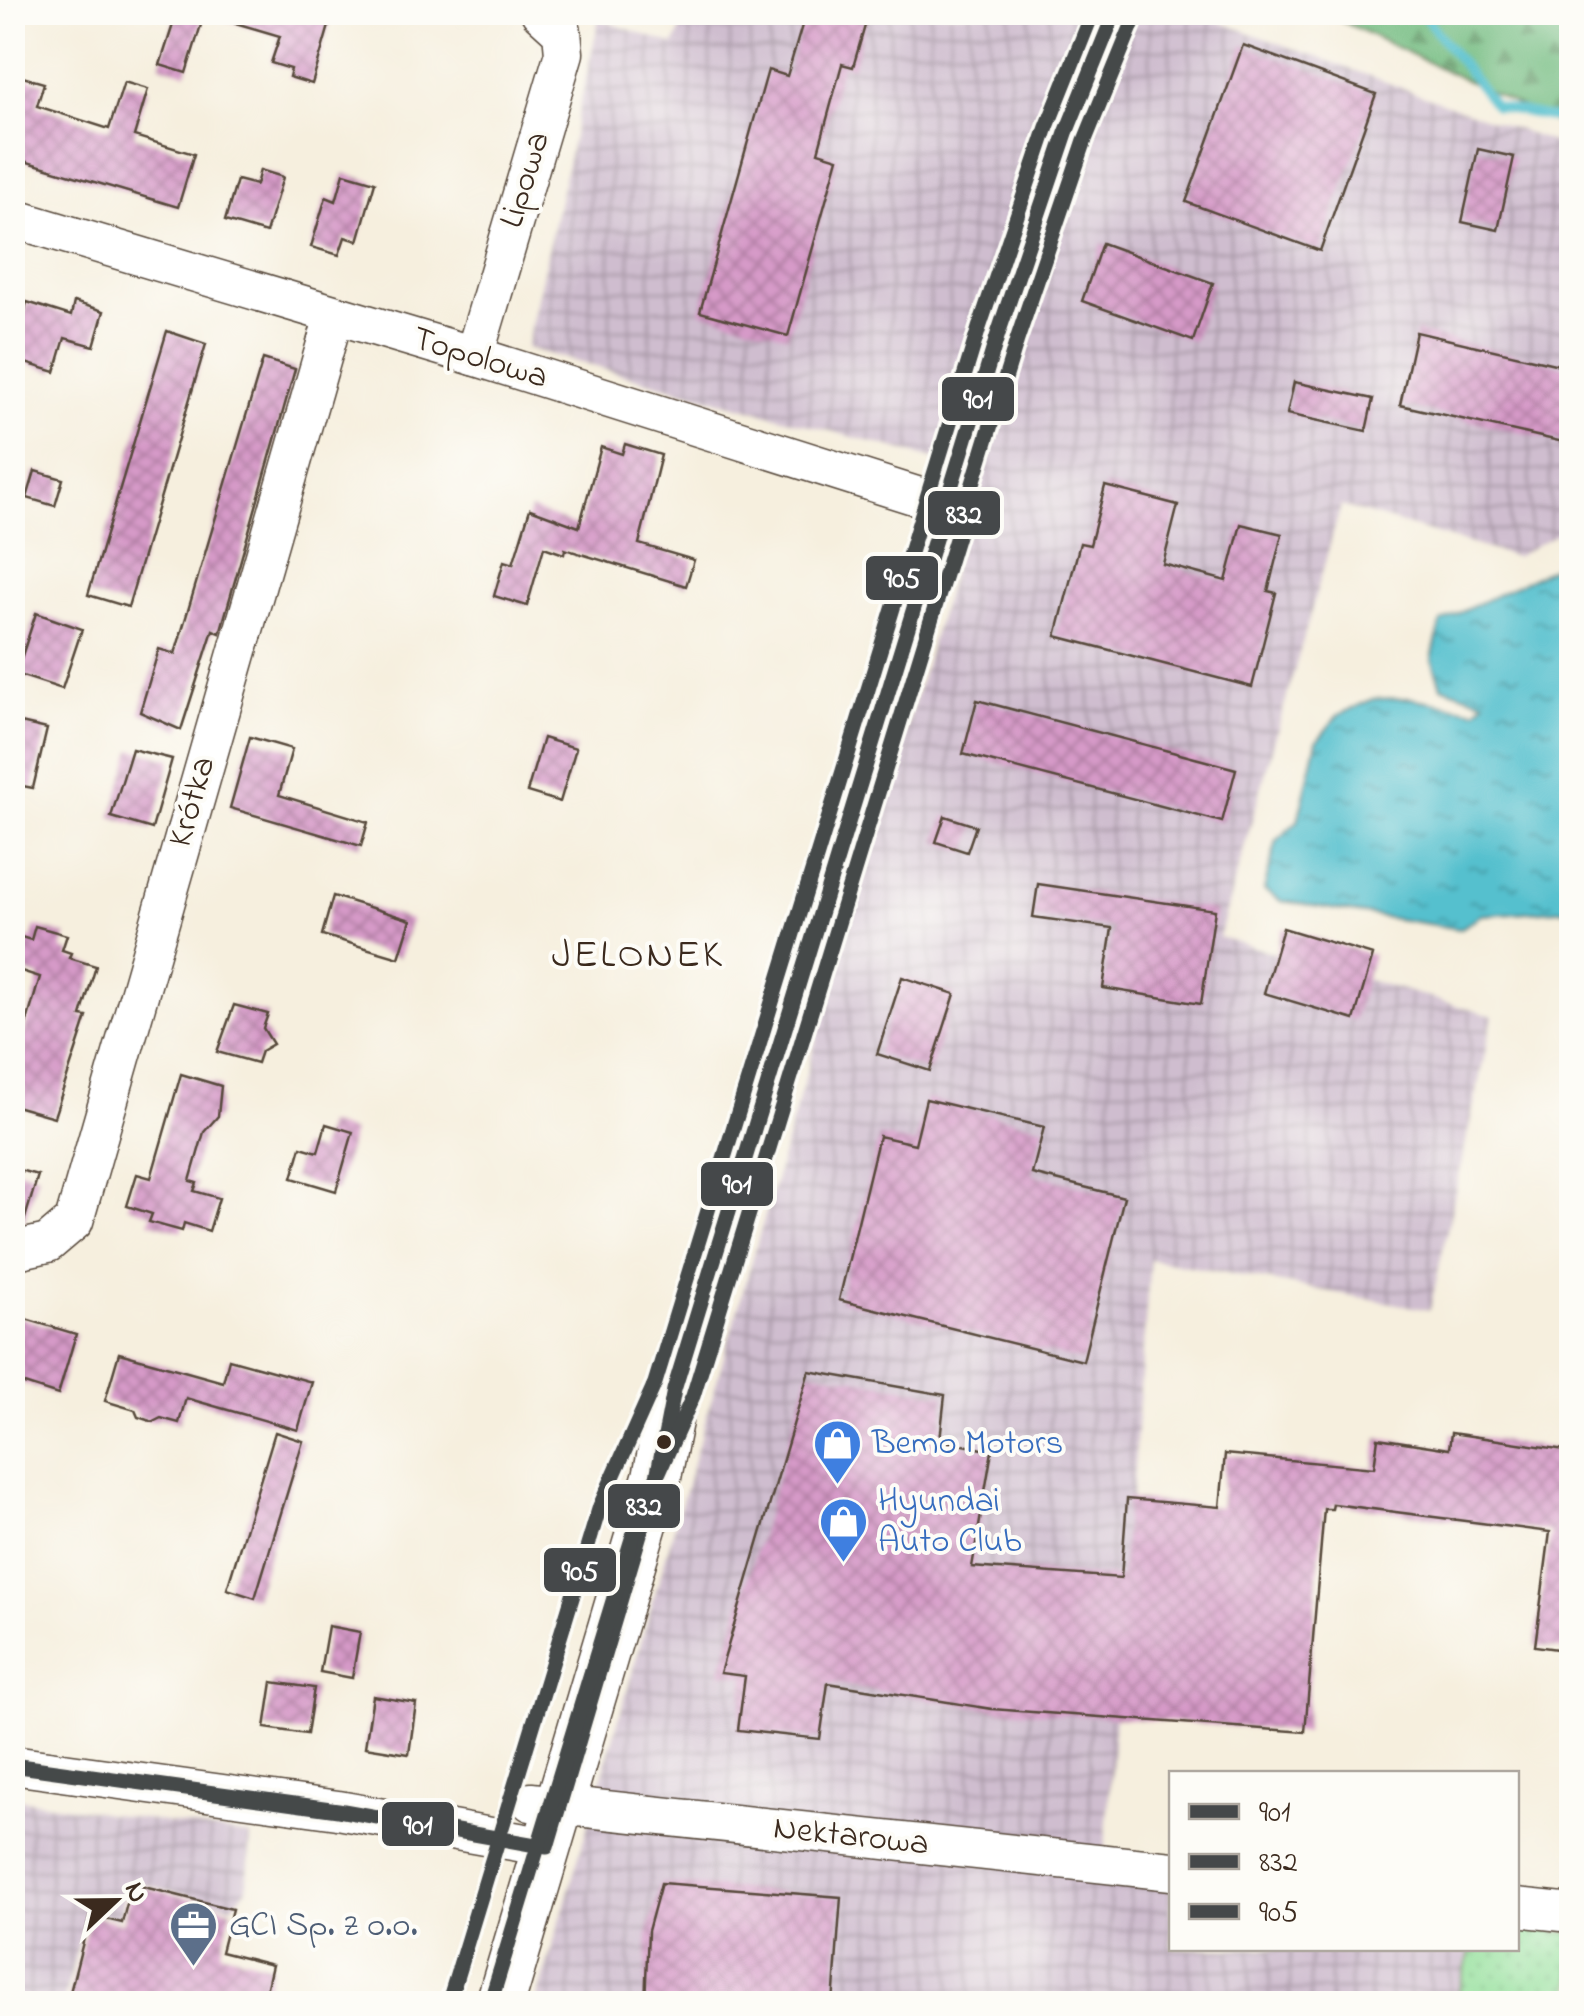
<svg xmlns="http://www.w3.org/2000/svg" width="1584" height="2016" font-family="'Indie Flower',sans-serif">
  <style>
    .industrial { fill: url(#industrial-grid) }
    .grass { fill: url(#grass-dots); stroke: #68855d; stroke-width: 2.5 }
    .forest { fill: url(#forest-firs); stroke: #597451; stroke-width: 2.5 }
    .water { fill: url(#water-ripples); stroke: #487576; stroke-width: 2.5 }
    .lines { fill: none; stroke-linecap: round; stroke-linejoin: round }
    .stream { stroke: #54c0ce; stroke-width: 9 }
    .building { fill: url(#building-cross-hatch) }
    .minor-casing { stroke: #57483b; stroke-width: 41 }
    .major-casing { stroke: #57483b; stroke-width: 51 }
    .minor { stroke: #fff; stroke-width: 38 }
    .major { stroke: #fff; stroke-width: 48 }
    .bus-1-casing { stroke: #fdfcf7; stroke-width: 22 }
    .bus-2-casing { stroke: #fdfcf7; stroke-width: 22 }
    .bus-3-casing { stroke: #fdfcf7; stroke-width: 22 }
    .bus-1 { stroke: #45484a; stroke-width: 15 }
    .bus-2 { stroke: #45484a; stroke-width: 15 }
    .bus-3 { stroke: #45484a; stroke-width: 15 }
    .bus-dot { fill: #3b2a1e; stroke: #fdfcf7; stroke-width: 4 }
    .labels { text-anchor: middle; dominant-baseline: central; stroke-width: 8; stroke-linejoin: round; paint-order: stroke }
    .street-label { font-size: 35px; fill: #3b2a1e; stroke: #fdfcf7 }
    .shop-label { font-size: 35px; fill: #366cbe; stroke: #fdfcf7; text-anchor: start }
    .service-label { font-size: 35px; fill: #4e5e75; stroke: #fdfcf7; text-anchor: start }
    .quarter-label { font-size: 40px; letter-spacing: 2.5px; fill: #3b2a1e; stroke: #fdfcf7 }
    .line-badge { stroke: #fdfcf7; stroke-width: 4 }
    .badge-label { font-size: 28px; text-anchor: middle; font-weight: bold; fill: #fff }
  </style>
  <defs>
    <pattern id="industrial-grid" width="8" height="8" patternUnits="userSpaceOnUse" patternTransform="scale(2.5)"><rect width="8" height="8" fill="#cfbdcf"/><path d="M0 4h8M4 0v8" fill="none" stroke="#a99aa7"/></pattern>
    <pattern id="grass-dots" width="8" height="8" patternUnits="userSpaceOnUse" patternTransform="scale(2.5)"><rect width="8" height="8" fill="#94e09c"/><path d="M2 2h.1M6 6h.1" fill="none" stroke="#80c086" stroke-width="1.8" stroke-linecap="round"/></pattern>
    <pattern id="forest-firs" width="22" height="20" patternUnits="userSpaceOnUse" patternTransform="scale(2.5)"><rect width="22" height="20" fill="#77be84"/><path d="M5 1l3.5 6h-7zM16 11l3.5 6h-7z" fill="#639b6b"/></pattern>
    <pattern id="water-ripples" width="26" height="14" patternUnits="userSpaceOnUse" patternTransform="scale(2.5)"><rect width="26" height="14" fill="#54c0ce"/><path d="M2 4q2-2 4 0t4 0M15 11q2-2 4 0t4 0" fill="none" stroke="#479ca7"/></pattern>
    <pattern id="building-cross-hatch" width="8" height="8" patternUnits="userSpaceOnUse" patternTransform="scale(2.5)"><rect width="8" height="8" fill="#d69ac8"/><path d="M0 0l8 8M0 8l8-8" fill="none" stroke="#af7ea2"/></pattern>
  </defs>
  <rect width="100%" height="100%" fill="#fdfcf7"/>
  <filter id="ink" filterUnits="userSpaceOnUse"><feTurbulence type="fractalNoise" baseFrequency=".01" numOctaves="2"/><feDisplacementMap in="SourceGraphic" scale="20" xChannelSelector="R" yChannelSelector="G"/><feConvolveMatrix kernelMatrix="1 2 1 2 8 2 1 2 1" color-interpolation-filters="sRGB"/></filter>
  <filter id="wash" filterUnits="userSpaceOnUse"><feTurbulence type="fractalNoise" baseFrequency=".0048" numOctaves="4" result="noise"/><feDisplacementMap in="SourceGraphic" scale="40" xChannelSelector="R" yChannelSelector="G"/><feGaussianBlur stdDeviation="2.25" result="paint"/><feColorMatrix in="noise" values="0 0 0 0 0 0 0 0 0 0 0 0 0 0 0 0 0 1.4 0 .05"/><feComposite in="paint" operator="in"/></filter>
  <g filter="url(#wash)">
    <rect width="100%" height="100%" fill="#f6efde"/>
    <g class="industrial">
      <path d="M687,13H1195L1571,149V526L1515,557L1341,506L1219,937L1493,1016L1430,1310L1150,1259L1103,1875L1171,1884L1172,1948L1471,1949L1457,2003H536L981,472L526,348L599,19L674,45Z"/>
      <path d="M13,1798L251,1836L247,1889L232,1906L127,1880L119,1919L87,1911L63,2003H13Z"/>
    </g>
    <path class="grass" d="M1517,1927L1571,1933V2003H1456L1471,1949L1516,1948Z"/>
    <path class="forest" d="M1325,13H1571V98L1561,126Z"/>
    <path class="water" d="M1571,559V909L1481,915L1460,929L1281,901L1264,890L1277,840L1298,821L1317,741L1338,715L1373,699L1410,698L1476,710L1485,701L1441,686L1432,659L1441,622Z"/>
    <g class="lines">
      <path class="stream" d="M1421,12L1495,106L1557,119L1572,117"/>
    </g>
    <g id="blocks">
      <g class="building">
        <path d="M177,12H205L186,73L160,65Z"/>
        <path d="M223,12H333L312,84L289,77L291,69L271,63L280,36L222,19Z"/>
        <path d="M806,12H869L853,67L842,64L818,152L838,158L788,336L700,312L768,70L787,76Z"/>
        <path d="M1243,45L1376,94L1320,251L1186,202Z"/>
        <path d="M12,74L44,83L37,106L109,129L124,82L148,89L134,136L194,154L178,207L21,160L19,167L12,166Z"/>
        <path d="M1478,149L1514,157L1498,230L1462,222Z"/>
        <path d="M260,170L283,177L266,233L225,221L237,180L256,185Z"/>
        <path d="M344,173L375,182L358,241L345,237L339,255L311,247L326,197L336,201Z"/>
        <path d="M1102,243L1213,283L1193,341L1082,301Z"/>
        <path d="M27,302L71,316L74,302L104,311L94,346L65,338L55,372L12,359L19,332L12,327V318L23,317Z"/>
        <path d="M167,331L206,344L128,607L88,595Z"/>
        <path d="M1416,332L1572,368V444L1400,405Z"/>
        <path d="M263,359L295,369L220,633L213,630L181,730L140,712L159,649L175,654Z"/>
        <path d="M1294,382L1373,399L1366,431L1287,414Z"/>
        <path d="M625,444L661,455L639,544L694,560L686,586L565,549L564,554L544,547L527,606L494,596L504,561L513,564L530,509L579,527L601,447L622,454Z"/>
        <path d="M35,471L63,479L55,506L27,498Z"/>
        <path d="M1105,486L1178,505L1163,564L1226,581L1241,524L1282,534L1268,591L1276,593L1252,687L1056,636L1080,543L1090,545Z"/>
        <path d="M36,613L82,629L62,689L16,674Z"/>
        <path d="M977,700L1236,769L1222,822L963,754Z"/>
        <path d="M12,721L47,729L33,788L12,784Z"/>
        <path d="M250,737L292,749L279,795L368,822L361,846L230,808Z"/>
        <path d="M543,738L576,748L560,802L527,792Z"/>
        <path d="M132,749L172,759L152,829L111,817Z"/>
        <path d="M945,816L976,826L967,852L936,842Z"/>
        <path d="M1038,884L1215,910L1201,1004L1103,988L1112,928L1033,917Z"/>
        <path d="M333,896L411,920L399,958L322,935Z"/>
        <path d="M35,926L67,935L62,950L71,953L69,958L96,966L81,1016L87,1017L54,1117L12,1105V1047L19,1049L40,977L12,968V954L18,936L31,940Z"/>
        <path d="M1283,928L1373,955L1354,1020L1264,993Z"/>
        <path d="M902,977L955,994L930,1071L877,1054Z"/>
        <path d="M234,1005L268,1014L263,1028L273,1044L261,1051L257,1063L217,1052Z"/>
        <path d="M181,1074L221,1086L218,1116L204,1132L190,1181L197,1183L194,1191L219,1198L209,1231L184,1223L182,1231L149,1222L152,1214L127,1206L137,1174L151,1178Z"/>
        <path d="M926,1099L1044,1127L1032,1174L1124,1197L1083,1361L839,1300L879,1136L915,1144Z"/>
        <path d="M326,1124L353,1132L336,1191L292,1178L301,1147L318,1152Z"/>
        <path d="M12,1168L38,1175L23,1225L12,1228Z"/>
        <path d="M12,1315L76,1334L58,1395L12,1380Z"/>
        <path d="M119,1353L223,1382L229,1359L312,1382L298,1430L186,1398L179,1423L161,1418L153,1422L138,1417L135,1410L105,1401Z"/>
        <path d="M809,1371L945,1395L940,1440L992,1451L972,1567L1121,1578L1127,1499L1220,1507L1225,1454L1374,1468L1378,1438L1449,1449L1451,1433L1572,1451V1651L1535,1646L1550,1532L1333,1504L1332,1509H1324L1305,1732L992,1709L828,1683L820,1739L738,1730L745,1676L720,1673Z"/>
        <path d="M275,1432L303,1441L255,1598L227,1589Z"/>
        <path d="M328,1626L360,1632L352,1678L320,1672Z"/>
        <path d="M272,1682L314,1688L307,1734L265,1728Z"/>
        <path d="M373,1696L416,1703L409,1754L365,1747Z"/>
        <path d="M661,1883L841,1897L833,2004H645L648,1931Z"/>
        <path d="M132,1884L232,1909L221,1952L272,1965L263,2004H67L90,1915L122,1923Z"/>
      </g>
    </g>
  </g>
  <g filter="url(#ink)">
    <use href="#blocks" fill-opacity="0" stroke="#57483b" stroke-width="2.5"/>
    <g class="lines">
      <defs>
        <g id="minor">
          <path d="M12,218L474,356L945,505"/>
          <path d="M474,356L564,53L562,32L540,12"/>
          <path d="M12,1251L48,1243L74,1221L334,316"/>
          <path d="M12,1765L338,1810L547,1847"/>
          <path d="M531,1802L1172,1871"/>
          <path d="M1516,1907L1572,1913"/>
        </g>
        <path id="major" d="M500,2004L657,1477L674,1390L998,334L1066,133L1115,12"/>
      </defs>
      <use href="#minor" class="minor-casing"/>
      <use href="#major" class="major-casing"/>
      <use href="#minor" class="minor"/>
      <use href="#major" class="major"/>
      <defs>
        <path id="bus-1" d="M12,1765L338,1810L547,1847L657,1477L674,1390L998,334L1066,133L1115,12"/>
        <path id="bus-2" d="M490,2004L638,1519L693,1396L1017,340L1085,140L1134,20"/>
        <path id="bus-3" d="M450,1998L600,1506L655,1383L979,328L1047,127L1093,12"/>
      </defs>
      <use href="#bus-1" class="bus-1-casing"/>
      <use href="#bus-2" class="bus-2-casing"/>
      <use href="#bus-3" class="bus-3-casing"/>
      <use href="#bus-1" class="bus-1"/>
      <use href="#bus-2" class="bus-2"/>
      <use href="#bus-3" class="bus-3"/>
    </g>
  </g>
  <defs>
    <symbol id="shop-pin" viewBox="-11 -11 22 30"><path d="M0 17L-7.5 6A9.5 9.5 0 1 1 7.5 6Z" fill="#3f7fe0" stroke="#fdfcf7"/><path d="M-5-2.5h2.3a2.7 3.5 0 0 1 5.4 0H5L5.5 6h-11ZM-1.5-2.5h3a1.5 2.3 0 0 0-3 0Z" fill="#fff"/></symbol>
    <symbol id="office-pin" viewBox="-11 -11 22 30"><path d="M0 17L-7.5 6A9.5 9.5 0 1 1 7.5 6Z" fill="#5c6f8a" stroke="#fdfcf7"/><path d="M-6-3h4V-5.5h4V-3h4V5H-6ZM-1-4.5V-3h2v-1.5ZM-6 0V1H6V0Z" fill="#fff"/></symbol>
  </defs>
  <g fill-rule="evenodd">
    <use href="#shop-pin" x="810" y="1416" width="55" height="75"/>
    <use href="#shop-pin" x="816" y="1494" width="55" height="75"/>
    <use href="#office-pin" x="166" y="1898" width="55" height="75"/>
  </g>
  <circle class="bus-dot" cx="664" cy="1442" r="9"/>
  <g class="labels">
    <g class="street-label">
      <text transform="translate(526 180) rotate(-73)">Lipowa</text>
      <text transform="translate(480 359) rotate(17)">Topolowa</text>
      <text transform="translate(193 802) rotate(-74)">Krótka</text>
      <text transform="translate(851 1837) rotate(6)">Nektarowa</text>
    </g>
    <g class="shop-label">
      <text x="872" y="1444">Bemo Motors</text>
      <text x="878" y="1502">Hyundai<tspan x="878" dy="40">Auto Club</tspan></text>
    </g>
    <g class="service-label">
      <text x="229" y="1926">GCI Sp. z o.o.</text>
    </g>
    <g class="quarter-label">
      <text x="638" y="956">JELONEK</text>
    </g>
  </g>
  <g class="line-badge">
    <rect x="940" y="375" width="76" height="48" rx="10" fill="#45484a"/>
    <rect x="926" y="489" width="76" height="48" rx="10" fill="#45484a"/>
    <rect x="864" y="554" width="76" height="48" rx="10" fill="#45484a"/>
    <rect x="699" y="1160" width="76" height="48" rx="10" fill="#45484a"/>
    <rect x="606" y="1482" width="76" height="48" rx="10" fill="#45484a"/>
    <rect x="542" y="1546" width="76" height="48" rx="10" fill="#45484a"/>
    <rect x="380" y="1800" width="76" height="48" rx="10" fill="#45484a"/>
  </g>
  <g class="badge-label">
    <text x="978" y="408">901</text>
    <text x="964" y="523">832</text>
    <text x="902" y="587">905</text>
    <text x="737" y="1193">901</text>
    <text x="644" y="1515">832</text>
    <text x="580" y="1580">905</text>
    <text x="418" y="1834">901</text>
  </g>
  <rect width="1584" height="2016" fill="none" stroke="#fdfcf7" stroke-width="50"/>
  <rect x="1169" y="1771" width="350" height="180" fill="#fdfcf7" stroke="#afa8a0" stroke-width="2.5"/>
  <rect x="1189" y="1804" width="50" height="15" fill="#45484a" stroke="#afa8a0" stroke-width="2.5"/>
  <text x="1259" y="1821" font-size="30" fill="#3b2a1e">901</text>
  <rect x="1189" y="1854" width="50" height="15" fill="#45484a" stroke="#afa8a0" stroke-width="2.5"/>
  <text x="1259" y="1871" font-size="30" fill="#3b2a1e">832</text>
  <rect x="1189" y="1904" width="50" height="15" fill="#45484a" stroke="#afa8a0" stroke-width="2.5"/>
  <text x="1259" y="1921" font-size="30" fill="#3b2a1e">905</text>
  <g transform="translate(115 1901) rotate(68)" stroke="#fdfcf7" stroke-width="8" paint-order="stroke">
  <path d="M0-8L18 38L0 25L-18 38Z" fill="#3b2a1e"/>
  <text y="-15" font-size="28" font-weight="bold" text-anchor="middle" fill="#3b2a1e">N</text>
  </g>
</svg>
